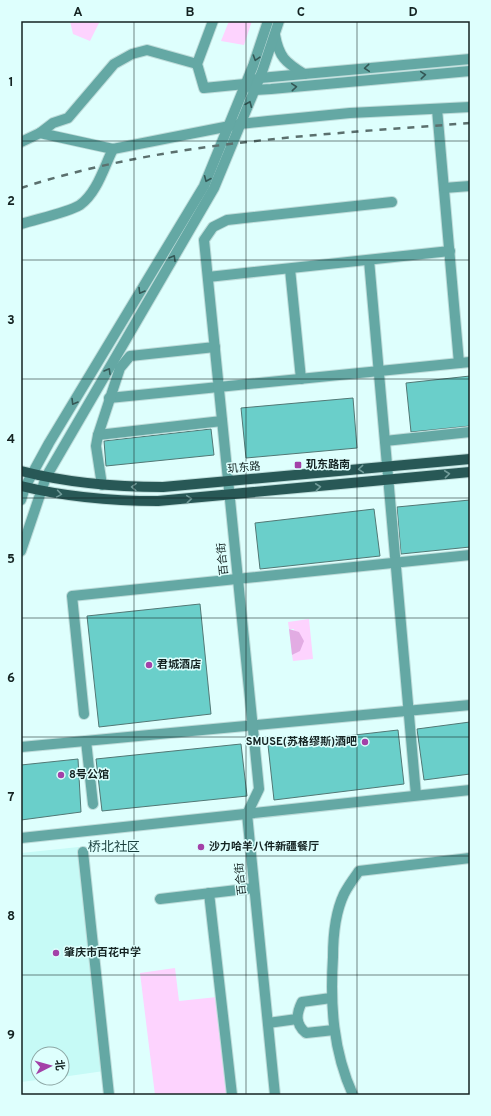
<svg xmlns="http://www.w3.org/2000/svg" width="491" height="1116" font-family="Overpass,'Noto Sans SC',sans-serif">
  <style>
    .built { fill: #c6faf6 }
    .green { fill: #fdd3fe }
    .water { fill: #e2ace3 }
    .building { fill: #6acfca; stroke: #527875 }
    .lines { fill: none; stroke-linecap: round; stroke-linejoin: round }
    .minor-casing { stroke: #bedcda; stroke-width: 12 }
    .major-casing { stroke: #bedcda; stroke-width: 12 }
    .minor { stroke: #64a8a4; stroke-width: 10 }
    .major { stroke: #285856; stroke-width: 10 }
    .rail { stroke: #5b706e; stroke-width: 2.5; stroke-dasharray: 7 7; stroke-linecap: butt }
    .oneway { stroke: #345856 }
    .oneway2 { stroke: #719b99 }
    .grid { fill: none; stroke: #142322; stroke-width: 1; stroke-opacity: 0.55 }
    .poi-dot { fill: #a341a8; stroke: #defffd; stroke-width: 1.5 }
    .labels { text-anchor: middle; dominant-baseline: central; stroke-width: 3; stroke-linejoin: round; paint-order: stroke }
    .poi-label { font-size: 11px; font-weight: bold; fill: #142322; stroke: #defffd; text-anchor: start }
    .street-label { font-size: 11px; fill: #142322; stroke: #defffd }
    .quarter-label { font-size: 13px; fill: #193f3d; stroke: #defffd }
    .neatline { fill: none; stroke: #142322; stroke-width: 1.5 }
    .grid-label { font-size: 13px; text-anchor: middle; font-weight: bold; fill: #142322 }
  </style>
  <rect width="100%" height="100%" fill="#defffd"/>
  <path class="built" d="M79,847L104,1071L62,1077V1054H38V1078H53L21,1082V853Z"/>
  <g class="green">
    <path d="M70,21H100L90,41L73,34Z"/>
    <path d="M229,21H252L244,45L221,41Z"/>
    <path d="M309,619L313,659L293,661L292,655L296,653L294,629H289L288,622Z"/>
    <path d="M175,968L179,1001L217,997L228,1093L211,1095H155L140,973Z"/>
  </g>
  <path class="water" d="M289,629L299,632L304,641L300,651L292,655Z"/>
  <g class="building">
    <path d="M470,376V426L411,432L406,383Z"/>
    <path d="M353,398L357,448L246,458L241,408Z"/>
    <path d="M211,429L214,455L106,466L104,441Z"/>
    <path d="M470,500V547L401,554L397,507Z"/>
    <path d="M374,509L380,556L260,569L255,523Z"/>
    <path d="M200,604L211,714L99,727L87,616Z"/>
    <path d="M470,722V774L424,780L417,729Z"/>
    <path d="M398,730L404,784L274,800L268,745Z"/>
    <path d="M241,744L247,796L102,811L96,759Z"/>
    <path d="M78,759L81,812L21,820V765Z"/>
  </g>
  <g class="lines">
    <defs>
      <g id="minor">
        <path d="M213,21L197,64L204,88L245,84L260,78L470,59"/>
        <path d="M275,35C279,57 285,62 304,74"/>
        <path d="M250,87L255,90L271,89L470,71"/>
        <path d="M437,109L459,363"/>
        <path d="M40,133L53,123L68,118L114,64L132,54L147,50L197,64"/>
        <path d="M21,142L40,133L113,149L240,124L268,121L350,113L470,107"/>
        <path d="M444,188L470,186"/>
        <path d="M21,224C36,219 67,213 80,205C97,193 104,167 113,149"/>
        <path d="M369,260L416,795"/>
        <path d="M290,269L301,379"/>
        <path d="M208,277L450,251"/>
        <path d="M109,398L470,362"/>
        <path d="M98,435L222,421"/>
        <path d="M385,441L470,432"/>
        <path d="M102,485L96,446L98,435L120,368L130,356L215,347"/>
        <path d="M21,500L25,487L49,443L204,186L253,66L268,21"/>
        <path d="M21,551L46,477L214,188L262,72L279,21"/>
        <path d="M84,714L72,596L470,555"/>
        <path d="M86,741L93,804"/>
        <path d="M21,747L470,705"/>
        <path d="M21,838L470,790"/>
        <path d="M83,852L109,1095"/>
        <path d="M209,893L232,1095"/>
        <path d="M160,899L254,888"/>
        <path d="M331,998L302,1002C296,1014 295,1024 306,1033L334,1030"/>
        <path d="M268,1023L297,1019"/>
        <path d="M275,1095L247,814L259,789L204,240L213,227L227,220L392,202"/>
        <path d="M353,1095C333,1051 330,1005 333,957C333,936 335,913 344,894C348,886 354,878 359,871L470,858"/>
      </g>
      <g id="major">
        <path d="M21,471C68,483 115,487 163,487L470,459"/>
        <path d="M21,486C66,497 112,501 158,501L470,472"/>
      </g>
    </defs>
    <use href="#minor" class="minor-casing"/>
    <use href="#major" class="major-casing"/>
    <use href="#minor" class="minor"/>
    <use href="#major" class="major"/>
    <path class="rail" d="M21,188C166,141 319,135 470,123"/>
  </g>
  <defs><path id="oneway-chevron" d="M-2-3.5L2.5 0L-2 3.5" fill="none" stroke-width="1.6" stroke-linecap="round" stroke-linejoin="round"/></defs>
  <g class="oneway">
    <use href="#oneway-chevron" transform="translate(256 58) rotate(108)"/>
    <use href="#oneway-chevron" transform="translate(367 68) rotate(175)"/>
    <use href="#oneway-chevron" transform="translate(423 75) rotate(-5)"/>
    <use href="#oneway-chevron" transform="translate(294 87) rotate(-5)"/>
    <use href="#oneway-chevron" transform="translate(249 104) rotate(-67)"/>
    <use href="#oneway-chevron" transform="translate(207 179) rotate(113)"/>
    <use href="#oneway-chevron" transform="translate(173 258) rotate(-60)"/>
    <use href="#oneway-chevron" transform="translate(141 291) rotate(121)"/>
    <use href="#oneway-chevron" transform="translate(108 371) rotate(-60)"/>
    <use href="#oneway-chevron" transform="translate(74 402) rotate(121)"/>
  </g>
  <g class="oneway2">
    <use href="#oneway-chevron" transform="translate(361 469) rotate(175)"/>
    <use href="#oneway-chevron" transform="translate(447 474) rotate(-6)"/>
    <use href="#oneway-chevron" transform="translate(134 487) rotate(-178)"/>
    <use href="#oneway-chevron" transform="translate(318 487) rotate(-6)"/>
    <use href="#oneway-chevron" transform="translate(59 494) rotate(9)"/>
    <use href="#oneway-chevron" transform="translate(189 499) rotate(-5)"/>
  </g>
  <path class="grid" d="M134,21V1095M246,21V1095M357,21V1095M21,141H470M21,260H470M21,379H470M21,498H470M21,618H470M21,737H470M21,856H470M21,975H470"/>
  <g class="poi-dot">
    <rect x="294" y="461" width="8" height="8" rx="2"/>
    <circle cx="149" cy="665" r="4"/>
    <circle cx="365" cy="742" r="4"/>
    <circle cx="61" cy="775" r="4"/>
    <circle cx="201" cy="847" r="4"/>
    <circle cx="56" cy="953" r="4"/>
  </g>
  <g class="labels">
    <g class="poi-label">
      <text x="306" y="465">玑东路南</text>
      <text x="157" y="665">君城酒店</text>
      <text x="357" y="742" text-anchor="end">SMUSE(苏格缪斯)酒吧</text>
      <text x="69" y="775">8号公馆</text>
      <text x="209" y="847">沙力哈羊八件新疆餐厅</text>
      <text x="64" y="953">肇庆市百花中学</text>
    </g>
    <g class="street-label">
      <text transform="translate(244 468) rotate(-5)">玑东路</text>
      <text transform="translate(223 559) rotate(-96)">百合街</text>
      <text transform="translate(241 879) rotate(-96)">百合街</text>
    </g>
    <g class="quarter-label">
      <text x="114" y="848">桥北社区</text>
    </g>
  </g>
  <rect width="491" height="1116" fill="none" stroke="#defffd" stroke-width="44"/>
  <g transform="translate(50 1066) rotate(84)"><circle r="19" fill="#defffd" stroke="#8da7a5"/>
  <path d="M0-3L7 15L0 10L-7 15Z" fill="#a341a8"/>
  <text y="-6" font-size="11" font-weight="bold" text-anchor="middle" fill="#142322">北</text>
  </g>
  <rect x="22" y="22" width="447" height="1072" class="neatline"/>
  <g class="grid-label">
    <text x="78" y="16">A</text>
    <text x="190" y="16">B</text>
    <text x="301" y="16">C</text>
    <text x="413" y="16">D</text>
    <text x="11" y="86">1</text>
    <text x="11" y="205">2</text>
    <text x="11" y="324">3</text>
    <text x="11" y="443">4</text>
    <text x="11" y="563">5</text>
    <text x="11" y="682">6</text>
    <text x="11" y="801">7</text>
    <text x="11" y="920">8</text>
    <text x="11" y="1039">9</text>
  </g>
</svg>
